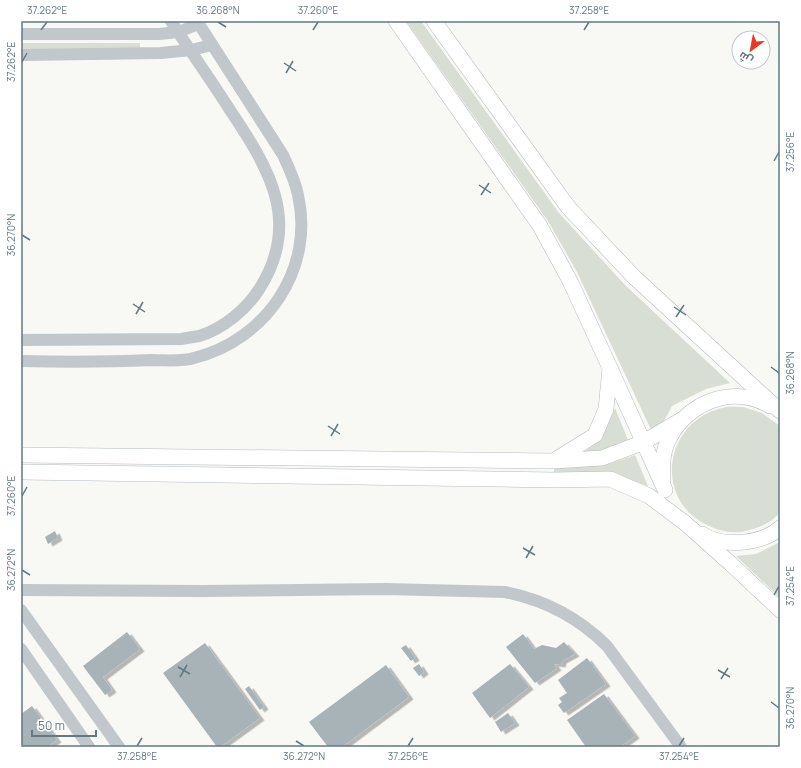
<svg xmlns="http://www.w3.org/2000/svg" width="801" height="768" font-family="Manrope,Cairo,sans-serif">
  <style>
    .green { fill: #d9ded4 }
    .building { fill: #a8b3b8; filter: url(#shadow) }
    .lines { fill: none; stroke-linecap: round; stroke-linejoin: round }
    .major-casing { stroke: #b4bbbe; stroke-width: 16 }
    .minor { stroke: #c1c7ca; stroke-width: 12 }
    .major { stroke: #fff; stroke-width: 15 }
    .ticks { fill: none; stroke: #627882; stroke-width: 1.5 }
    .neatline { fill: none; stroke: #627882; stroke-width: 1.5 }
    .ticks-label { font-size: 10px; text-anchor: middle; fill: #627882 }
  </style>
  <defs>
    <filter id="shadow"><feDropShadow dx="4.5" dy="2.5" stdDeviation="0" flood-color="#0004"/></filter>
  </defs>
  <rect width="100%" height="100%" fill="#f8f8f5"/>
  <g class="green">
    <path d="M406,21H421L559,213L625,285L730,383L706,389L672,406L655,438L577,272L548,221Z"/>
    <rect x="21" y="43" width="119" height="10"/>
    <path d="M743,407L762,413L780,426V512C772,523 758,528 746,531C733,534 719,531 707,525C653,499 664,422 722,408C728,406 736,407 743,407Z"/>
    <path d="M615,408L628,440L601,451L584,452L601,439Z"/>
    <path d="M635,455L648,486L611,473H554V466L606,465Z"/>
    <path d="M780,542V598L736,556L756,554Z"/>
  </g>
  <g class="building">
    <path d="M55,531L58,538L48,544L45,537Z"/>
    <path d="M127,632L140,649L103,677L112,690L105,695L83,666Z"/>
    <path d="M523,634L534,649L542,645L556,648L564,642L575,654L562,661L561,665L554,664L557,668L535,683L506,647Z"/>
    <path d="M205,643L260,718L220,747H217L163,673Z"/>
    <path d="M406,645L415,658L411,661L401,648Z"/>
    <path d="M587,658L606,684L564,713L558,705L562,702L559,698L567,693L558,680Z"/>
    <path d="M419,664L424,672L419,676L413,668Z"/>
    <path d="M510,664L529,687L490,718L472,693Z"/>
    <path d="M386,665L409,697L342,747H328L309,722Z"/>
    <path d="M249,686L264,707L260,710L245,689Z"/>
    <path d="M604,694L635,736L620,747H586L567,720Z"/>
    <path d="M32,706L57,740L47,747H21V714Z"/>
    <path d="M508,713L515,723L501,732L495,722Z"/>
  </g>
  <g class="lines">
    <defs>
      <g id="major">
        <path d="M396,21L540,226L570,281L610,368L665,490"/>
        <path d="M434,21L568,207L634,277L780,411"/>
        <path d="M21,455L554,461L602,458L644,442L681,420"/>
        <path d="M555,460L595,435L606,409L610,369"/>
        <path d="M21,472L555,480L610,479L649,496L685,523L731,564L780,610"/>
        <path d="M663,480C662,467 662,453 668,441C686,402 733,384 770,406"/>
        <path d="M702,534C722,548 762,544 780,528"/>
      </g>
    </defs>
    <use href="#major" class="major-casing"/>
    <g class="minor">
      <path d="M21,34H159L178,32L199,24"/>
      <path d="M21,55L161,53L191,50L212,45"/>
      <path d="M21,340L181,339C187,338 193,337 199,336C223,329 247,309 260,288C302,221 268,167 230,110C211,80 190,51 171,21"/>
      <path d="M21,361C64,362 108,362 151,360C165,360 181,362 194,358C266,340 315,269 298,195C295,180 289,168 283,155L197,21"/>
      <path d="M21,590L201,591L386,589L505,592C545,600 578,617 607,646L681,747"/>
      <path d="M21,610L119,747"/>
      <path d="M21,649L89,747"/>
    </g>
    <use href="#major" class="major"/>
  </g>
  <path class="ticks" d="M218,22L226,27M41,30L47,22M313,30L318,22M584,30L589,22M22,62L27,53M284,63L296,71M286,73L293,61M774,161L779,152M479,185L491,193M481,195L489,183M22,235L30,240M133,304L145,312M674,307L686,315M136,314L143,302M676,317L684,305M771,367L779,373M328,426L340,434M331,436L338,424M22,496L27,487M523,548L535,555M526,558L533,546M22,570L30,575M774,595L779,586M178,667L190,674M718,670L730,677M180,677L187,665M721,679L728,668M771,702L779,708M296,741L304,746M137,746L142,738M408,746L413,738M679,746L684,738"/>
  <rect width="801" height="768" fill="none" stroke="#ffffff" stroke-width="44"/>
  <g transform="translate(751 50) rotate(212)"><circle r="19" fill="#ffffff" stroke="#c0c9cd"/>
  <path d="M0-3L7 15L0 10L-7 15Z" fill="#eb3622"/>
  <text y="-6" font-size="11" font-weight="bold" text-anchor="middle" fill="#627882">ش</text>
  </g>
  <path d="M32 730v6h64v-6" fill="none" stroke="#627882" stroke-width="2"/>
  <text x="38" y="730" font-size="12" fill="#627882" stroke="#ffffff" stroke-width="3" paint-order="stroke">50 m</text>
  <rect x="22" y="22" width="757" height="724" class="neatline"/>
  <g class="ticks-label">
    <text x="47" y="14">37.262°E</text>
    <text x="218" y="14">36.268°N</text>
    <text x="318" y="14">37.260°E</text>
    <text x="589" y="14">37.258°E</text>
    <text transform="translate(11 62) rotate(-90)" y="4">37.262°E</text>
    <text transform="translate(790 152) rotate(-90)" y="4">37.256°E</text>
    <text transform="translate(11 235) rotate(-90)" y="4">36.270°N</text>
    <text transform="translate(790 373) rotate(-90)" y="4">36.268°N</text>
    <text transform="translate(11 496) rotate(-90)" y="4">37.260°E</text>
    <text transform="translate(11 570) rotate(-90)" y="4">36.272°N</text>
    <text transform="translate(790 586) rotate(-90)" y="4">37.254°E</text>
    <text transform="translate(790 708) rotate(-90)" y="4">36.270°N</text>
    <text x="137" y="760">37.258°E</text>
    <text x="304" y="760">36.272°N</text>
    <text x="408" y="760">37.256°E</text>
    <text x="679" y="760">37.254°E</text>
  </g>
</svg>
